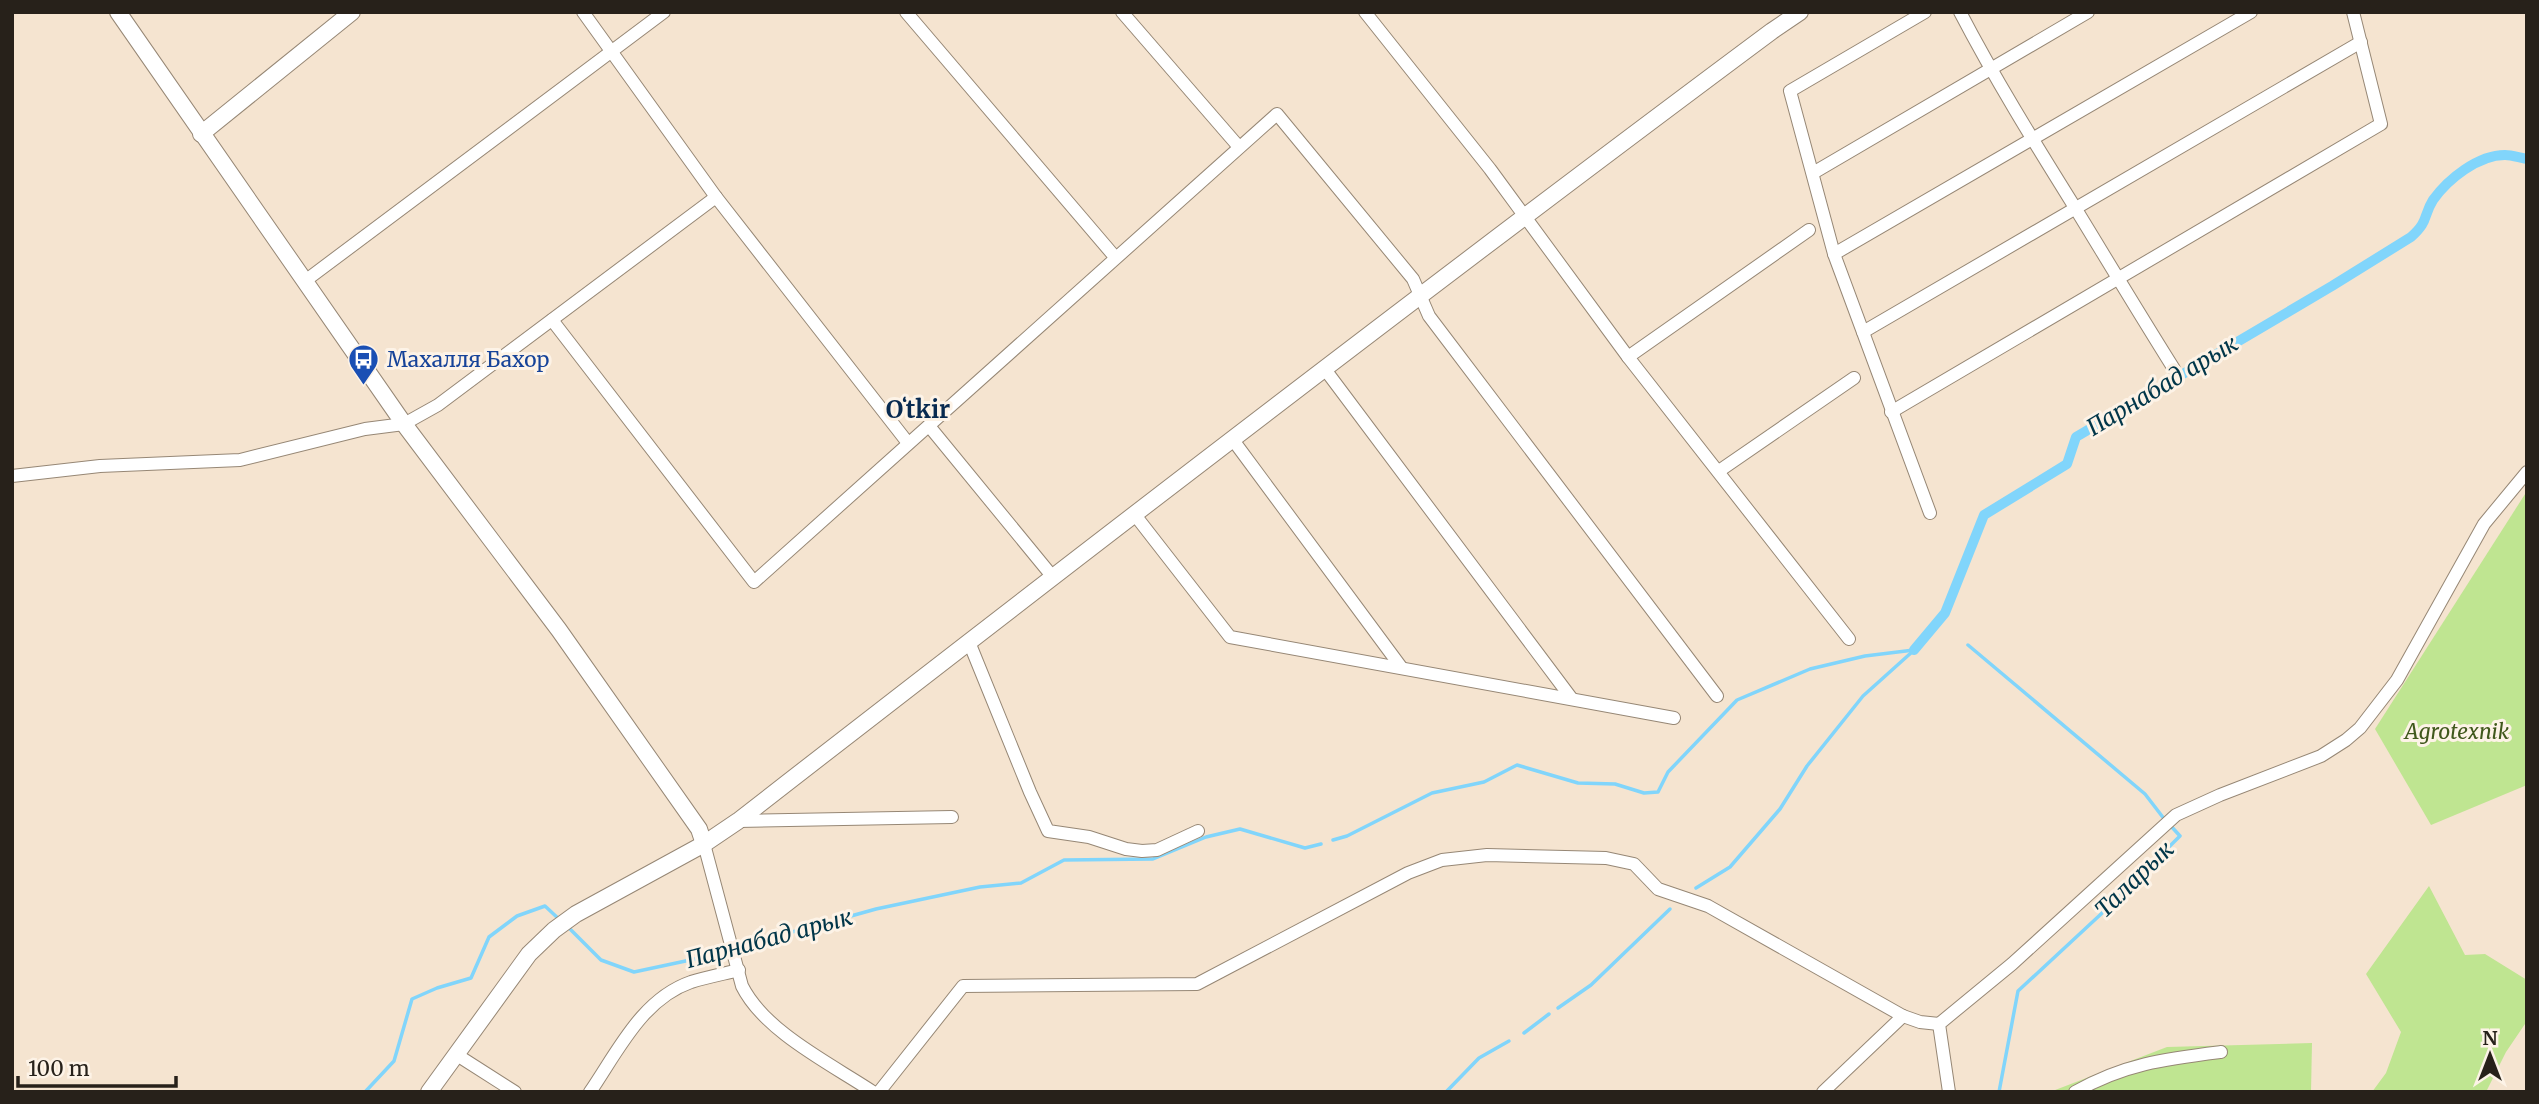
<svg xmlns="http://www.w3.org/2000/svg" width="2539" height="1104" font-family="Merriweather,serif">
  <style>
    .green { fill: #bfe591 }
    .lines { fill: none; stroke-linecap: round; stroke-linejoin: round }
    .stream { stroke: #81d5fb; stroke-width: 3.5 }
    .canal { stroke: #81d5fb; stroke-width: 10 }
    .minor-casing { stroke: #968775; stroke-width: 14 }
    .tertiary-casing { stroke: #968775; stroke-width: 18 }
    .minor { stroke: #fff; stroke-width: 12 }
    .tertiary { stroke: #fff; stroke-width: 16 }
    .labels { text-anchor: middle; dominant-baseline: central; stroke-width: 6; stroke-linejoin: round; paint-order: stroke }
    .transit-label { font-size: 21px; fill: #164399; stroke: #fdf3e7; text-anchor: start }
    .park-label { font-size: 21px; font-style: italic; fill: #40581c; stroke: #fdf3e7 }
    .water-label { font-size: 23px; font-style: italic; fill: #013649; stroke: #fdf3e7 }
    .quarter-label { font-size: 24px; font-weight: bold; fill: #082a50; stroke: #fdf3e7 }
  </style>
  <rect width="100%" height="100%" fill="#f5e4d0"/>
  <g class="green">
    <path d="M2527,491V785L2431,825L2375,729Z"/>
    <path d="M2429,886L2465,955L2485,954L2527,980V1021L2506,1052L2486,1092H2372L2386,1073L2401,1032L2366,974Z"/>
    <path d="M2312,1043L2311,1092H2050L2167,1047Z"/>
  </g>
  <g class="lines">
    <g class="stream">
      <path d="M1968,645L2145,794L2165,820"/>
      <path d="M1333,840L1347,836L1432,793L1484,782L1517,765L1578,783L1615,784L1644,793L1658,792L1668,772L1737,700L1810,669L1865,656L1914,650"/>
      <path d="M1696,888L1730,867L1780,809L1807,766L1863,696L1912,652"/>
      <path d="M567,926L601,960L634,972L709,956L728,947"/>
      <path d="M735,944L801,930L876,909L980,887L1021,883L1064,860L1153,859L1206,837L1240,829L1305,848L1321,844"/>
      <path d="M1558,1008L1591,985L1670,909"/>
      <path d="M1524,1033L1549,1014"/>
      <path d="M365,1092L394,1061L412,999L437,988L471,978L489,937L517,916L545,906L561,921"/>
      <path d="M1446,1092L1479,1058L1509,1041"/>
      <path d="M1999,1092L2018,991L2100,915L2180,836L2170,825"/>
    </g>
    <path class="canal" d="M1914,650L1945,613L1984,515L2067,464L2076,437L2332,286L2411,237C2429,221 2423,216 2433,200C2448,179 2478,155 2505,155C2512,155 2520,158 2527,159"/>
    <defs>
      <g id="minor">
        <path d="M583,12L716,197L908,443"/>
        <path d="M906,12L1115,257"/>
        <path d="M1122,12L1239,147"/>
        <path d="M1365,12L1490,169L1628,357L1849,639"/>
        <path d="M1925,12L1790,91L1834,254L1930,513"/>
        <path d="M1960,12C1995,79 2034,142 2074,206C2107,260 2140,315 2174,369"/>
        <path d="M1813,173L2088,12"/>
        <path d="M1834,254L2251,12"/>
        <path d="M305,281L664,12"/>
        <path d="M552,320L754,582L1277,114L1413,279L1429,316L1717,696"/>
        <path d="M1863,332L2361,42"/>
        <path d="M1628,357L1809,230"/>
        <path d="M1324,368L1572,699"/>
        <path d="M1891,412L2381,124L2353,12"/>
        <path d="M929,426L1052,576"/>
        <path d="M1233,440L1401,667"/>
        <path d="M1719,471L1854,378"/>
        <path d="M12,476L100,466L240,460L365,429L404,424L438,405L716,197"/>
        <path d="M1135,515L1230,637L1674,718"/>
        <path d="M969,642L1030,792L1048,831L1089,837L1126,849L1142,851L1157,850L1198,831"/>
        <path d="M738,821L952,817"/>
        <path d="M704,844L742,986C765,1032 831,1064 873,1092"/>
        <path d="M457,1055L515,1092"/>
        <path d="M590,1092C618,1051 642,999 691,982C707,977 723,974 739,970"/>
        <path d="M879,1092L963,986L1197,984L1408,873L1442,860L1487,855L1606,858L1634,864L1658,889L1708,906L1903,1016L1920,1022L1939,1024"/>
        <path d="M1823,1092L1903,1016"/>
        <path d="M1949,1092L1939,1024L2012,964L2176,815L2220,795L2321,756L2346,740L2360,728L2397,680L2484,524L2527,472"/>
        <path d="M2075,1092C2124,1064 2165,1059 2221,1052"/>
      </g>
      <g id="tertiary">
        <path d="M118,12L404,424L559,630L699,829L704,844"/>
        <path d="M201,134L352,12"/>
        <path d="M429,1092L529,954L554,930L576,914L704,844L738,821C1080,555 1424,290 1772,31L1800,12"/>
      </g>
    </defs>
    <use href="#minor" class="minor-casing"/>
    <use href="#tertiary" class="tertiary-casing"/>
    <use href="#minor" class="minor"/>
    <use href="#tertiary" class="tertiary"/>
  </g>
  <defs>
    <symbol id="bus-pin" viewBox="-11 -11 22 30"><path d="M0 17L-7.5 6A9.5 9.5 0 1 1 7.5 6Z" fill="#1a4fb4" stroke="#fdf3e7"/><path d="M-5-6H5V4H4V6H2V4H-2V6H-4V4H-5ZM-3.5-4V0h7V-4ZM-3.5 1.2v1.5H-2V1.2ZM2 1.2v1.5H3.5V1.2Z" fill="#fff"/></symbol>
  </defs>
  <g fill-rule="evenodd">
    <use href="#bus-pin" x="346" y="342" width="35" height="47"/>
  </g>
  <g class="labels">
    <g class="transit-label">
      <text x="387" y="359">Махалля Бахор</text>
    </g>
    <g class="park-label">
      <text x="2457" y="731">Agrotexnik</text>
    </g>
    <g class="water-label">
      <text transform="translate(2162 385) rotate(-31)">Парнабад арык</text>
      <text transform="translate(2134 879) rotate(-44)">Таларык</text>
      <text transform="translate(769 938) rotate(-15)">Парнабад арык</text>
    </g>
    <g class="quarter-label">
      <text x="918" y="409">Oʻtkir</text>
    </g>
  </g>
  <rect width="2539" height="1104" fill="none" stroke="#27211a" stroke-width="28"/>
  <g transform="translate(2490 1055)" stroke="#fdf3e7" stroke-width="5" paint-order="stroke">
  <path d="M0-5L12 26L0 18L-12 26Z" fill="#27211a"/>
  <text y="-10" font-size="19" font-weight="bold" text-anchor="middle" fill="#27211a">N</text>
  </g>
  <path d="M18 1076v10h158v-10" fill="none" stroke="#27211a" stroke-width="3.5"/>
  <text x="28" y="1076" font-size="21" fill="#27211a" stroke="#fdf3e7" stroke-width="5" paint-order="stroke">100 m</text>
</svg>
